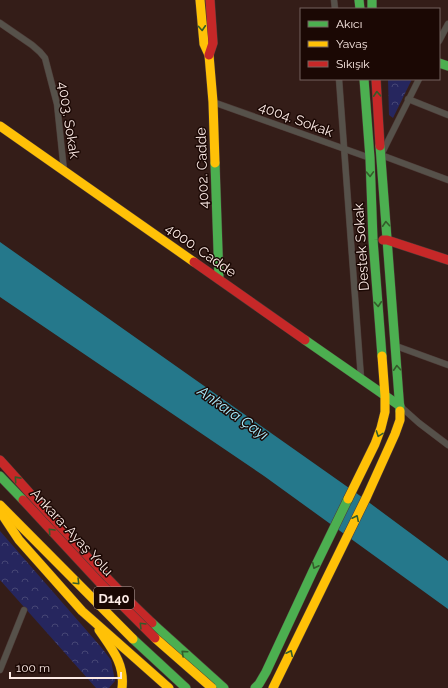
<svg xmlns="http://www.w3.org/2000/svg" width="448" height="688" font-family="Raleway,sans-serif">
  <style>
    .park { fill: url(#park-crowns) }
    .water { fill: #25788b }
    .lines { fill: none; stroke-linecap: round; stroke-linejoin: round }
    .street-casing { stroke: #4d3b37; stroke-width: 7 }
    .fast-casing { stroke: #4d3b37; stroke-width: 10 }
    .slow-casing { stroke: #4d3b37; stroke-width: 10 }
    .jam-casing { stroke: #4d3b37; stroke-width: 10 }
    .street { stroke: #56514a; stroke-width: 6 }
    .fast { stroke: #4caf50; stroke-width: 9 }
    .slow { stroke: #ffc107; stroke-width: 9 }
    .jam { stroke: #c62828; stroke-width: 9 }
    .slow-bridge-casing { stroke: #4d3b37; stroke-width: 10; stroke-linecap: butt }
    .jam-bridge-casing { stroke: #4d3b37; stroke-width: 10; stroke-linecap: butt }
    .slow-bridge { stroke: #ffc107; stroke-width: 9 }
    .jam-bridge { stroke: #c62828; stroke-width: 9 }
    .oneway { stroke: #345c2a }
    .labels { text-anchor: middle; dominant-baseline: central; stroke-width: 3; stroke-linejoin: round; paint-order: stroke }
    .shield { fill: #1b0804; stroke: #b8a6a2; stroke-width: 1 }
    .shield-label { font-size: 13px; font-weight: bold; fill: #fceae5 }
    .street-label { font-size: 14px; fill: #fceae5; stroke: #1b0804 }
    .water-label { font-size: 15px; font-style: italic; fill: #a8ecfd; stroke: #1b0804 }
  </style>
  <defs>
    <pattern id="park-crowns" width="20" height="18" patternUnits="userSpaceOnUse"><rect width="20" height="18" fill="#26265e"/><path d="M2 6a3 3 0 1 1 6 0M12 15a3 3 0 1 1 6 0" fill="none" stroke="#464675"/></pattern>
  </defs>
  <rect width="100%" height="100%" fill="#341d18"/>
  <g class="park">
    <path d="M388,79H412L393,118L389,115Z"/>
    <path d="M0,531L101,647L111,660L115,681L109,688H96L0,580Z"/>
  </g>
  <path class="water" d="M0,242L359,495L448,561V609L264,476L0,297Z"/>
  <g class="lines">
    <defs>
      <g id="street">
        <path d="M334,0L335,9"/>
        <path d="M0,23L32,45L40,52L45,58L57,104L64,171"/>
        <path d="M439,41L448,24"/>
        <path d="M339,79L361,378"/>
        <path d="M419,79L381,155L448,180"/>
        <path d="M408,99L448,115"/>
        <path d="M213,102L370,158"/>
        <path d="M396,346L448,365"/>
        <path d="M400,406L419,423L448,445"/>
        <path d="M0,670L24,610"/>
      </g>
      <g id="fast">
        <path d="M359,0L360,9"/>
        <path d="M372,0V9"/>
        <path d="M439,63L448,66"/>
        <path d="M364,79L370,158L373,240L382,356"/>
        <path d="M380,146L400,411"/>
        <path d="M215,163L219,279"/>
        <path d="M305,340L400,406"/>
        <path d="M0,476L23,500"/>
        <path d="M152,623L224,688"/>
        <path d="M133,639L186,688"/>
        <path d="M255,688L259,684L266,672L313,571L348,499"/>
      </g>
      <g id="slow">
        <path d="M200,0L204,44L209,55L213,102L215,163"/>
        <path d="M0,126L194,262"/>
        <path d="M348,499L375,444L381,428L385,412V396L382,356"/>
        <path d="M0,505L133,639"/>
        <path d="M1,513L19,540L82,611L169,688"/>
        <path d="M99,630C112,649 125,664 122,688"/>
        <path d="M273,688L367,496L395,434L400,420V411"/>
      </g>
      <g id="jam">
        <path d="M209,55L213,43L210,0"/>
        <path d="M376,79L380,146"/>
        <path d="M383,240H387L448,260"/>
        <path d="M194,262L305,340"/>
        <path d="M0,460C50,515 98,572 152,623"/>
      </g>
    </defs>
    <use href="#street" class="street-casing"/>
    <use href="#fast" class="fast-casing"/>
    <use href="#slow" class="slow-casing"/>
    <use href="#jam" class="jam-casing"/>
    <use href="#street" class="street"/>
    <use href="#fast" class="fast"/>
    <use href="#slow" class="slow"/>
    <use href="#jam" class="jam"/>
    <defs>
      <path id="slow-bridge" d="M155,638L212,688"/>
      <path id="jam-bridge" d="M23,500L101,584L155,638"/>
    </defs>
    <use href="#slow-bridge" class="slow-bridge-casing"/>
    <use href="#jam-bridge" class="jam-bridge-casing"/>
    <use href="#slow-bridge" class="slow-bridge"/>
    <use href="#jam-bridge" class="jam-bridge"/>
  </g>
  <defs><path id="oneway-chevron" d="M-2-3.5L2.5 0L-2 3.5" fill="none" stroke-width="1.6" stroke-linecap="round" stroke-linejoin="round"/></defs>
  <g class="oneway">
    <use href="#oneway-chevron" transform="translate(202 28) rotate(86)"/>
    <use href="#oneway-chevron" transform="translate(377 94) rotate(-93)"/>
    <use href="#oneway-chevron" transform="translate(370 174) rotate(88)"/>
    <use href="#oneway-chevron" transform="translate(386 224) rotate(-94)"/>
    <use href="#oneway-chevron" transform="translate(378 304) rotate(86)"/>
    <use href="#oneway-chevron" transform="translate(397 368) rotate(-94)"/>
    <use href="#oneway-chevron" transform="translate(379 434) rotate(110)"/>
    <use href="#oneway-chevron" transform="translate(17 479) rotate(-132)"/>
    <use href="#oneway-chevron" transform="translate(356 518) rotate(-64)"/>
    <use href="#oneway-chevron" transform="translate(51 531) rotate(-133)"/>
    <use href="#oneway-chevron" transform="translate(315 566) rotate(116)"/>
    <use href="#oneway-chevron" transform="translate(77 582) rotate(45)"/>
    <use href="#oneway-chevron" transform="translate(142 625) rotate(-135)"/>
    <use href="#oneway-chevron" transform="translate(184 653) rotate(-138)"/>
    <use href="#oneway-chevron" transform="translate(290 653) rotate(-64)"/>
  </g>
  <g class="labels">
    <rect class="shield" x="94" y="587" width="40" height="22" rx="3"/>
    <g class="shield-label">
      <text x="114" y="598">D140</text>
    </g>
    <g class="street-label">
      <text transform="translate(296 119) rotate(20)">4004. Sokak</text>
      <text transform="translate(69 120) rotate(81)">4003. Sokak</text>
      <text transform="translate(202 168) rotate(-92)">4002. Cadde</text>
      <text transform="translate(361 247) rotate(-94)">Destek Sokak</text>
      <text transform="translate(201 250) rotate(35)">4000. Cadde</text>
      <text transform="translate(72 532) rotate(47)">Ankara-Ayaş Yolu</text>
    </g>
    <g class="water-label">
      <text transform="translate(233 413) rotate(35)">Ankara Çayı</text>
    </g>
  </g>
  <rect x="300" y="8" width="140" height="72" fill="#1b0804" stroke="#75625e"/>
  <rect x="308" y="21" width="20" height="6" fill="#4caf50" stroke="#75625e"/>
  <text x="336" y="28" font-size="12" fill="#fceae5">Akıcı</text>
  <rect x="308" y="41" width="20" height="6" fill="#ffc107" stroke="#75625e"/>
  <text x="336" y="48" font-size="12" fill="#fceae5">Yavaş</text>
  <rect x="308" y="61" width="20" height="6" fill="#c62828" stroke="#75625e"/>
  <text x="336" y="68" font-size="12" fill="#fceae5">Sıkışık</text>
  <path d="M10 672v6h111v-6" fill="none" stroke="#fceae5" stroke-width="2"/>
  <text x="16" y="672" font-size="12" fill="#fceae5" stroke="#1b0804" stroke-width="3" paint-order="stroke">100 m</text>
</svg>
